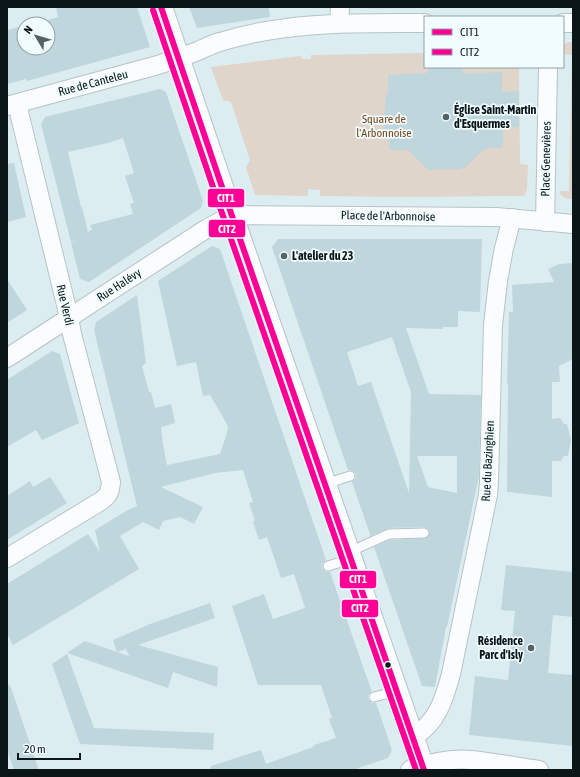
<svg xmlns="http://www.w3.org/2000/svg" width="580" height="777" font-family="'Asap Condensed',sans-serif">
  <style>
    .built { fill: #cae7ef }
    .green { fill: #dfd5ca }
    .building { fill: #bfd6dc; fill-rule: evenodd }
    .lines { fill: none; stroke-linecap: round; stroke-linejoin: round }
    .lane-casing { stroke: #b6c3c7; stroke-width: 11 }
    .street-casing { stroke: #b6c3c7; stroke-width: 20 }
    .secondary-casing { stroke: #b6c3c7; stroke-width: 24 }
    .lane { stroke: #fafcfd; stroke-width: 9 }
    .street { stroke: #fafcfd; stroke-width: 18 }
    .secondary { stroke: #fafcfd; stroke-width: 22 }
    .bus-1-casing { stroke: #f0fcff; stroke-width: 9 }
    .bus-2-casing { stroke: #f0fcff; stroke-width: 9 }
    .bus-1 { stroke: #ff0096; stroke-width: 6 }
    .bus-2 { stroke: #ff0096; stroke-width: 6 }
    .poi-dot { fill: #546165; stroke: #f0fcff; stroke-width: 1.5 }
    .bus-dot { fill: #0b1619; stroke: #f0fcff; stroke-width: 1.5 }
    .labels { text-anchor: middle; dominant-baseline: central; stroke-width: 3.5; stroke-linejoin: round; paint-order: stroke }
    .street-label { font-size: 12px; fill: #0b1619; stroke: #f0fcff }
    .poi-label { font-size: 12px; font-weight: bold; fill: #0b1619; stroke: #f0fcff; text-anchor: start }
    .park-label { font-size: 12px; fill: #7a481b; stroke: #f0fcff }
    .line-badge { stroke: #f0fcff; stroke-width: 1.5 }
    .badge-label { font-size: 11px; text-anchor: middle; font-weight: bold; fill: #fff }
  </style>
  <rect width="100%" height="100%" fill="#dcedf2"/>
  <path class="built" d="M367,7H536L367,9Z"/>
  <g class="green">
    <path d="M569,42H573V199C567,199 560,198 560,191H569L572,55L563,54V45Z"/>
    <path d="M425,53V67H519L520,164L528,165L527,190L524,196L404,197L320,196V190L308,189V196L255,195L246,167L250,160L231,102L223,100L211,67L301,56L302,59H311V55Z"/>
  </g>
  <g class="building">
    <path d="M56,7H137L150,47L52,74L27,81L26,79L7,84V30L24,26V48H48V24H33L58,17Z"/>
    <path d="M189,7H269L270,17L197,28Z"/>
    <path d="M428,67H463V74L502,72V92L519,91V127H503V147L484,149L465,168H461V169L428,170L409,151V150H389V129L383,130L386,94H388V75L428,73Z"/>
    <path d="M160,89L166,92L203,201L201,208L89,282L80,279L71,243L76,240L71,242L41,124L45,117ZM123,138L134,173L125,176L134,203L130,204L133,214L90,225L92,230L88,232L82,207H81L68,152L108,143Z"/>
    <path d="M14,163L26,217L7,222V164Z"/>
    <path d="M278,239H482L480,312L458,311V327H443V329L406,328L429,394L481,395L479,476L447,627H446L435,687L422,686L374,547L390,540L427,538L429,535V530L427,528L424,527L389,528L370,536V534L352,482L356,478V474L354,471L348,470L272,247ZM392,337L411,392L409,493L371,382L358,386L347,352ZM417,456H457V493L428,487Z"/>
    <path d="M212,246L220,249L326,560L322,564V568L326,572H330L372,692L368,695V699L372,703H376L392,750L388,758L353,770H211V766L261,750L266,764L313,747L314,745L336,738L329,719L332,718L321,685H258L232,606L264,594L273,619L305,608L294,574L281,578L267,537L259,540L253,522L255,521L249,503L253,502L243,470L215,473L161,487L203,507L194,524L180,517L163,521L159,530L143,522L120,536L139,569L13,645L7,633V584L88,534L100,552L95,530L126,511L137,506L94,330L96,322L137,295L146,363L142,366L149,392H151L155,408L171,404L175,423L161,427L163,445L167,465L220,454L227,433L228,426L210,395L203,396L196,362L177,366L158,281Z"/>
    <path d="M573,263V359L559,366L560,382H552V419L560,418L564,424H567L571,440L568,456H564L561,461H552V497L507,492L508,383H507L509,312H513L512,285L554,282L548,269L559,264Z"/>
    <path d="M7,279L27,310L7,323Z"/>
    <path d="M52,351L60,354L79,423L42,440L36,430L7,447V380Z"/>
    <path d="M50,477L67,503L7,540V496L30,481L33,487Z"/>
    <path d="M506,565L573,572V617L553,615L548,673L573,675V746L469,735L475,676L508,680L515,611L501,610Z"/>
    <path d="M210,603L215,618L138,645L218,667L217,687L173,672L168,688L67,653L85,641L117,652L113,640L150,624ZM126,649L129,656L117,652Z"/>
    <path d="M67,654L94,728L214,733L213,750L80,744L52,664Z"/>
    <path d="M7,685H10L39,770H14L7,750Z"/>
  </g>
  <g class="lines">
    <defs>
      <g id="lane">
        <path d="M325,484L350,476"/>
        <path d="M349,552L389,534L424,533"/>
        <path d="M328,566L351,559"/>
        <path d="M374,697L397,691"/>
      </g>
      <g id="street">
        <path d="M339,23L340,7"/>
        <path d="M563,23H573"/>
        <path d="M7,106L158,65C171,61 184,56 198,51C205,48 212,44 220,42C287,21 356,23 425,23"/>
        <path d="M545,222L548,67"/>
        <path d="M7,358L206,229L232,215L497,217L573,224"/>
        <path d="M7,558L101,501C109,495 110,492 111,482L72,334L69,317L17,104"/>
        <path d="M413,737C437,723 444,700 451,674L488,495L489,481L493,325L498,281L504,248L512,218"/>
        <path d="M410,770C429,763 451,758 471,760C493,762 517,767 539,770"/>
      </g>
      <path id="secondary" d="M161,7L223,190L424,770"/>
    </defs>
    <use href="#lane" class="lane-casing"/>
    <use href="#street" class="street-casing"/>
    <use href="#secondary" class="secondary-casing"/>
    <use href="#lane" class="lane"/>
    <use href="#street" class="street"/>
    <use href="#secondary" class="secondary"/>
    <defs>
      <path id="bus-1" d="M161,7L223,190L424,770"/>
      <path id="bus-2" d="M153,10L215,193L416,770"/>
    </defs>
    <use href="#bus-1" class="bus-1-casing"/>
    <use href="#bus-2" class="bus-2-casing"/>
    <use href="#bus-1" class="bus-1"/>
    <use href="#bus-2" class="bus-2"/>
  </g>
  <g class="poi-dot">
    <circle cx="446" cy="117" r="4"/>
    <circle cx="284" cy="256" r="4"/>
    <circle cx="531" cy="648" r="4"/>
  </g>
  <circle class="bus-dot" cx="388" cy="665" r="3.5"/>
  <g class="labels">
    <g class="street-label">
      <text transform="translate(93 83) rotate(-15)">Rue de Canteleu</text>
      <text transform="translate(546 159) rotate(-89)">Place Genevières</text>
      <text transform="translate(388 216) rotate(1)">Place de l'Arbonnoise</text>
      <text transform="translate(119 285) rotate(-33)">Rue Halévy</text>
      <text transform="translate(65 305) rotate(77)">Rue Verdi</text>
      <text transform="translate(488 461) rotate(-87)">Rue du Bazinghien</text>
    </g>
    <g class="poi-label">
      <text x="454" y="110">Église Saint-Martin<tspan x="454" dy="14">d'Esquermes</tspan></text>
      <text x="292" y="256">L'atelier du 23</text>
      <text x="523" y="641" text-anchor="end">Résidence<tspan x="523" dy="14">Parc d'Isly</tspan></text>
    </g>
    <g class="park-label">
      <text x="384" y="119">Square de<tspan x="384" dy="14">l'Arbonnoise</tspan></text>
    </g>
  </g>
  <g class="line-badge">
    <rect x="207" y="188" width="38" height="20" rx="4" fill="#ff0096"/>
    <rect x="208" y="219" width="38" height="19" rx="4" fill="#ff0096"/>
    <rect x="339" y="570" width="38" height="19" rx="4" fill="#ff0096"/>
    <rect x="341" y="599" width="38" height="19" rx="4" fill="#ff0096"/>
  </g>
  <g class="badge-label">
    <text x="226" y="202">CIT1</text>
    <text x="227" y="233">CIT2</text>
    <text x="358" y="583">CIT1</text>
    <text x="360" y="612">CIT2</text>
  </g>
  <rect width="580" height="777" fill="none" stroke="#0b1619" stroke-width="16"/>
  <rect x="424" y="16" width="140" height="52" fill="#f0fcff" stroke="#94a0a3"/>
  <rect x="432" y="29" width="20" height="6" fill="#ff0096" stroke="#94a0a3"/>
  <text x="460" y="36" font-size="12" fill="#0b1619">CIT1</text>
  <rect x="432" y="49" width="20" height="6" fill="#ff0096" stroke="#94a0a3"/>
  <text x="460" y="56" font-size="12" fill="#0b1619">CIT2</text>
  <g transform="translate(36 36) rotate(308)"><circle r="19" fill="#f0fcff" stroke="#94a0a3"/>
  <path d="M0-3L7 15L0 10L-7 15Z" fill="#546165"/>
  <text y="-6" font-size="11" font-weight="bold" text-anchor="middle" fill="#0b1619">N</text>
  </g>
  <path d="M18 753v6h62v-6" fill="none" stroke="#0b1619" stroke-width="2"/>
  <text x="24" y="753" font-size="12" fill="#0b1619" stroke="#f0fcff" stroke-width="3" paint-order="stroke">20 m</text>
</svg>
